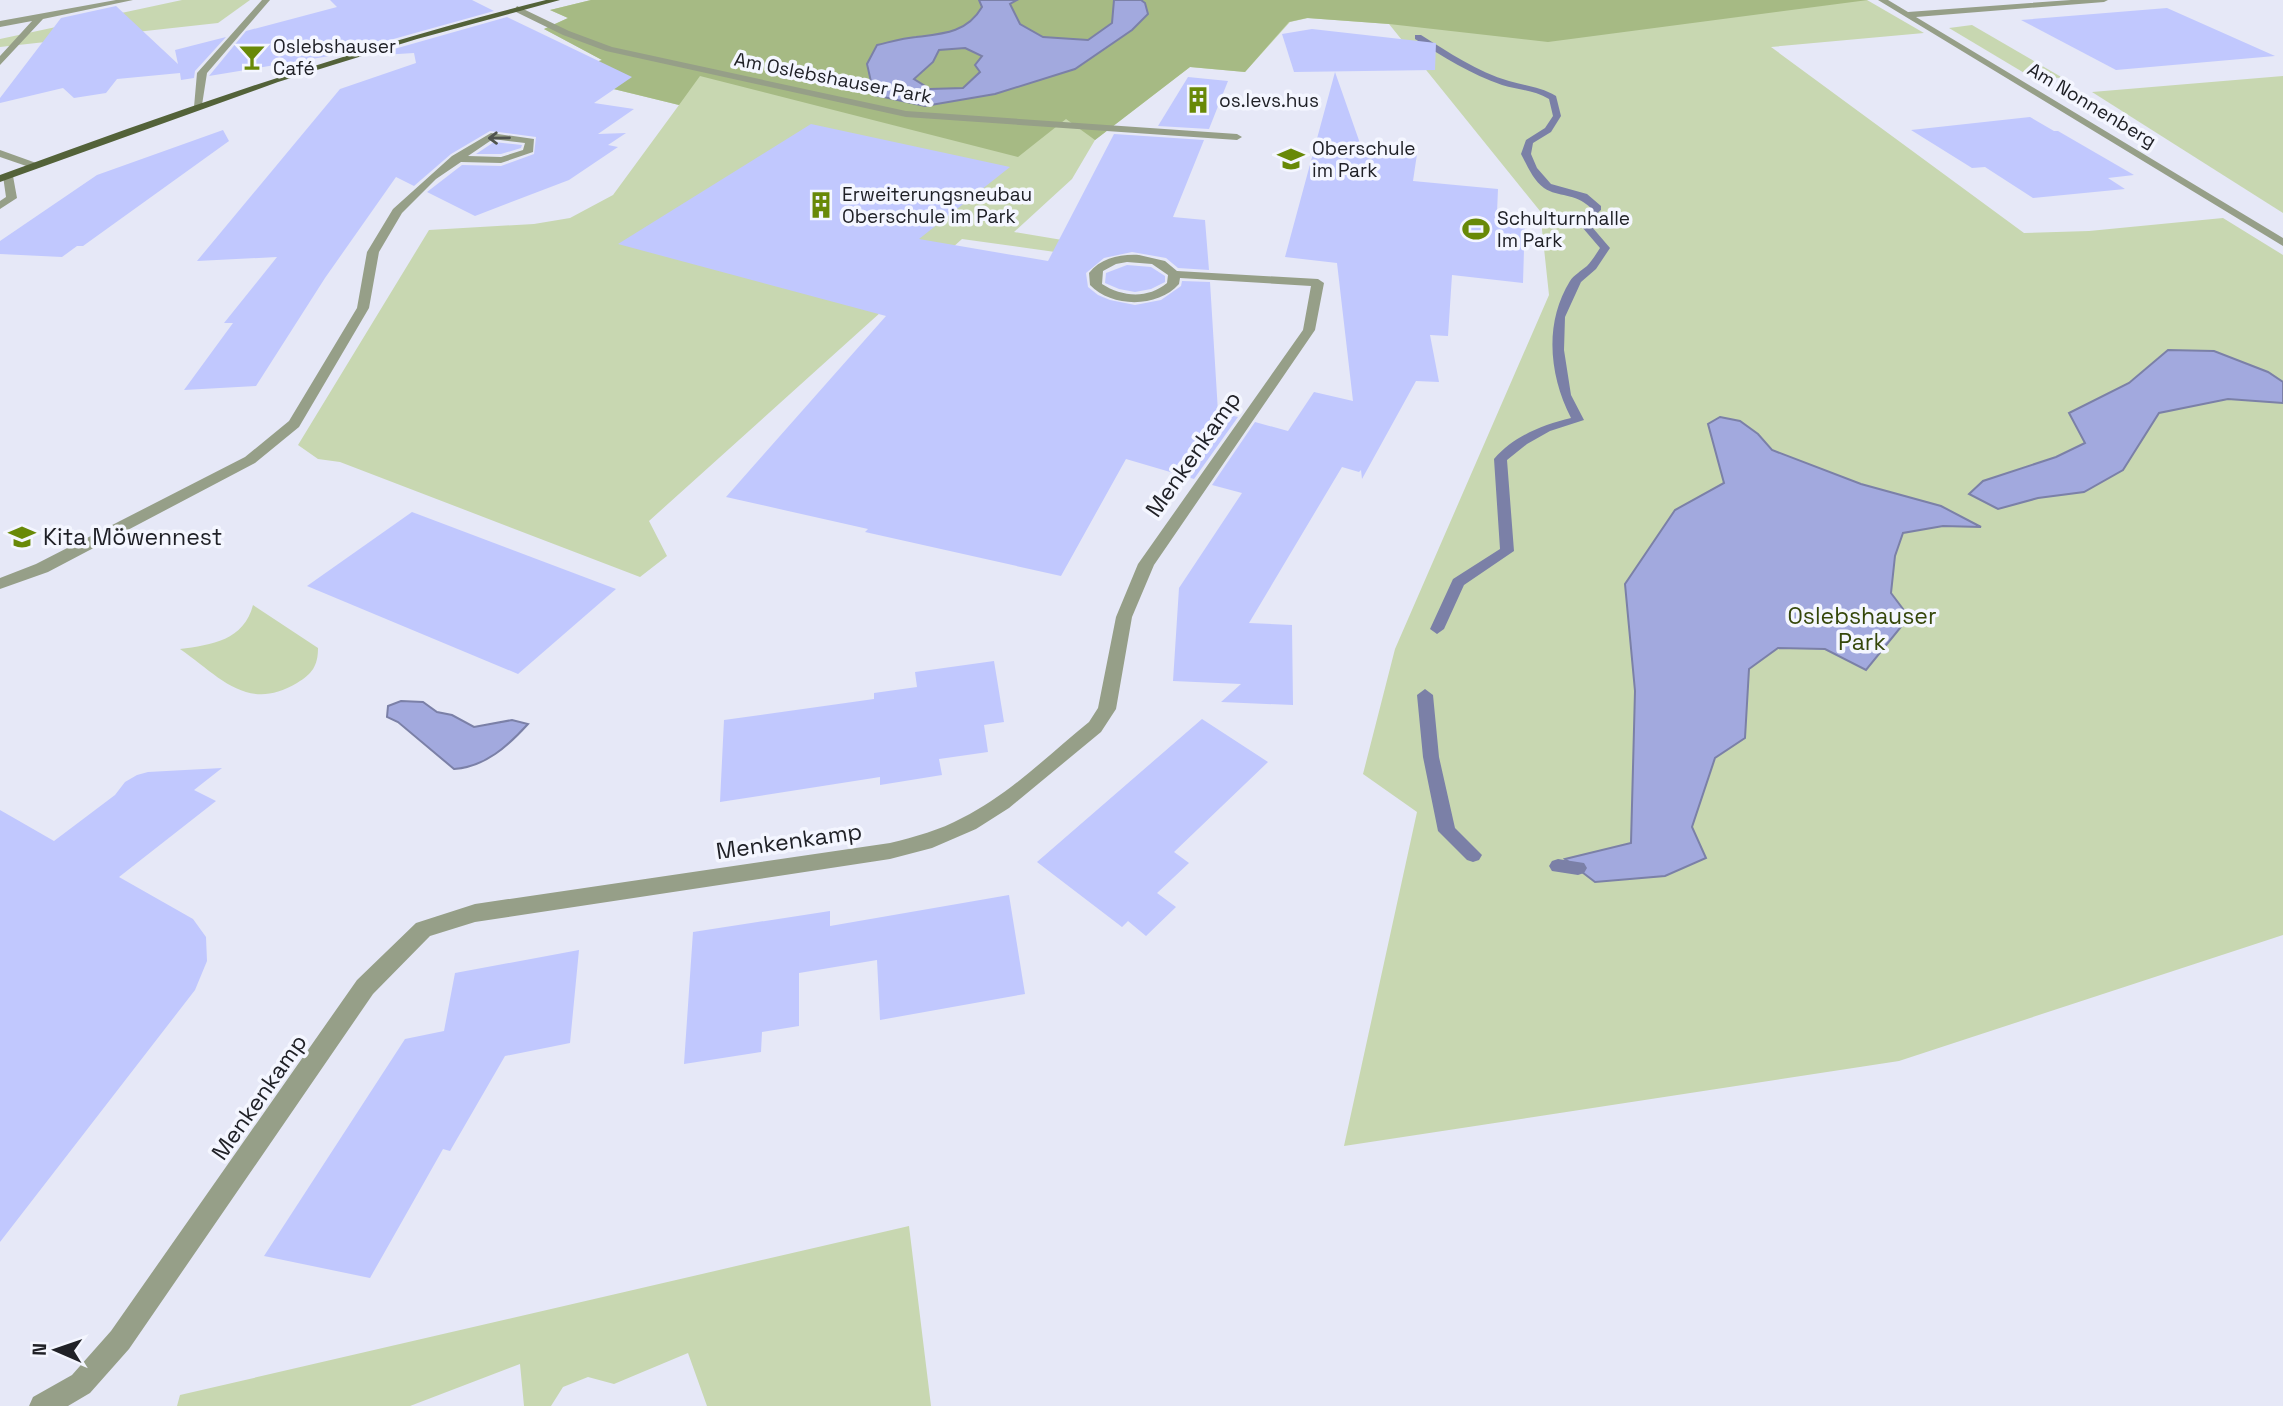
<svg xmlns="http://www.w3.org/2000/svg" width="2283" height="1406" font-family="'Space Grotesk',sans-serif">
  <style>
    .green { fill: #c8d7b1 }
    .forest { fill: #a6ba84 }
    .water { fill: #a2a9de; stroke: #7b80a7; stroke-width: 2; fill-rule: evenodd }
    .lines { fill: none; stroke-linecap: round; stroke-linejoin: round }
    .stream { fill: #7b80a7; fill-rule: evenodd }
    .building { fill: #c1c8fe }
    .minor { fill: #969f88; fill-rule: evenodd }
    .major { fill: #536239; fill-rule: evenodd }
    .oneway { stroke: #4f534e }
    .labels { text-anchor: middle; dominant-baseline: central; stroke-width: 7; stroke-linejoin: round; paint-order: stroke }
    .far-poi-label { font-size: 19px; fill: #202127; stroke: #f4f6ff; text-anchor: start }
    .far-street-label { font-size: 19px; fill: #202127; stroke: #f4f6ff }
    .street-label { font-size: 23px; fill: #202127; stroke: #f4f6ff }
    .poi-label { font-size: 23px; fill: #202127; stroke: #f4f6ff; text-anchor: start }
    .park-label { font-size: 23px; fill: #35470a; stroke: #f4f6ff }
  </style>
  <rect width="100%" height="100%" fill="#e6e8f7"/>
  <g class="green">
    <path d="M182,0H250L218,23L0,47V39Z"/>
    <path d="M591,0H1867L1924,33L1771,47L2024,233L2089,231L2223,218L2283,255V935L1899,1061L1344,1146L1417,812L1363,774L1395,649L1549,295L1540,211L1389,24L1308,18L1290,22L1245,72L1190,67L1095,140L1072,179L1014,232L1104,247L1098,258L962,239L649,521L667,556L640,577L340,462L318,459L298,445L429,230L534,224L570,218L613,195L679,105L589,83L520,86L602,60L544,29L568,18L550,10Z"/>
    <path d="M1972,25L2063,78L2031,77L1949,28Z"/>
    <path d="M2283,76V213L2092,92Z"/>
    <path d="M253,605L318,648C318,666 312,674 297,683C247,713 219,676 180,649C212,645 244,640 253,605Z"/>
    <path d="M909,1226L931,1406H707L688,1353L614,1384L588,1377L563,1387L551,1406H524L520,1364L410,1406H177L180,1395Z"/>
  </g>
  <g class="forest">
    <path d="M591,0H979L982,7C967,33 943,34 916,37C903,38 890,42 878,45L867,64L875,95L925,106L1075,69L1132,30L1147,14L1145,3L1141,0H1868L1548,42L1389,24L1307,18L1289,22L1245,72L1190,67L1095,140L1066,119L1018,157L700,76L679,105L589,83L520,86L602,60L544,29L568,18L550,10Z"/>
    <path d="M1017,0H1114L1112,23L1088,40L1042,37L1020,24L1010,4Z"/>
    <path d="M965,48L983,56L980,72L963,88L930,89L914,79L933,62L939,50Z"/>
  </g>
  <g class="water">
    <path d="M979,0H1017L1010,4L1020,24L1043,37L1088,40L1112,23L1114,0H1141L1145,3L1148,14L1132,30L1075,69L995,94L925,106L874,95L867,64L877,45C890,42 903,38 916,37C942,34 967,33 982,7ZM965,48L982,56L975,65L980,72L963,88L930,89L914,79L933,62L939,50Z"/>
    <path d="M2168,350L2214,351L2268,372L2283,382V403L2228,399L2159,413L2123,470L2084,492L2038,498L1998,509L1969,494L1983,481L2056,457L2085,443L2069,413L2129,383Z"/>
    <path d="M1720,417L1740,421L1758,434L1772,450L1861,484L1941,506L1981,527L1943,526L1903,533L1895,556L1891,593L1909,617L1866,670L1825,649L1778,648L1749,669L1745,738L1715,758L1692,827L1706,858L1665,876L1595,882L1565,859L1631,843L1635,691L1625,584L1675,510L1724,483L1708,424Z"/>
    <path d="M401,701L423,702L437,712L452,715L474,727L512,720L528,724C508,746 485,767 454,769L398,722L387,717L388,706Z"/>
  </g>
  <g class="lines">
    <g class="stream">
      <path d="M1415,35H1421C1448,52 1478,72 1509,81C1526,86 1541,87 1556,96L1561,116L1551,132L1533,143L1531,154L1537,168L1551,184L1587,194L1601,206V210L1592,218V227L1610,248L1596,269L1581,282L1565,317L1564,350L1571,395L1584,420L1550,431L1527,444L1507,460L1514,551L1464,585L1444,629L1437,634L1430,629L1453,579L1500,549L1494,459C1514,436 1542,425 1571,418C1549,375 1544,323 1570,281C1574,275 1581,271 1587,266C1592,261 1596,254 1600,248L1582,227V217L1591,208C1574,192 1559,198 1544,188C1533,180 1527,165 1521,154L1526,140L1545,128L1553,116L1549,99C1534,90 1519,90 1502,85C1472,75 1442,56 1415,39Z"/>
      <path d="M1425,689L1433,695L1439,757L1455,828L1482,855L1479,860L1473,862L1467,860L1438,831L1423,757L1417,695Z"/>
      <path d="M1558,859L1584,863L1587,868L1584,873L1578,875L1552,871L1549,866L1552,861Z"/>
    </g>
  </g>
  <g class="building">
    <path d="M330,0H472L494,11L372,45L368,40L348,53L209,76L246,31L337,7Z"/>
    <path d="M116,6L178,64L175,50L226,37L195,71L194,78L181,80L180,73L117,79L106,93L74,98L63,88L0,103V98L61,18Z"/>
    <path d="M2167,8L2275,56L2116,70L2021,20Z"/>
    <path d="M507,17L632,77L594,103L634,109L598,134L626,133L608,145L618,147L569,180L475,216L427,192L462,165L501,166L534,154L536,137L490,131L451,154L414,186L396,177L325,278L256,386L184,390L233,323H224L277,257L197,261L340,89L416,63L414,53L382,55L380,53Z"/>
    <path d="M1312,29L1436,43L1435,70L1294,72L1282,34Z"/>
    <path d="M1335,72L1362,149L1417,154L1413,181L1498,189L1497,213L1525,216L1523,283L1452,275L1448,336L1430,335L1439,382L1416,381L1362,479L1361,470L1359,472L1342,467L1249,623L1292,625L1293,705L1221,702L1241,684L1173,681L1179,588L1242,493L1212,485L1255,422L1288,431L1314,392L1353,401L1337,263L1285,257Z"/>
    <path d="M1188,77L1228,81L1209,129L1158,126Z"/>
    <path d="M2030,117L2054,131H2058L2134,175L2108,178L2125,189L2033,198L1985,167L1972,168L1911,130Z"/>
    <path d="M811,124L1010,167L919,239L1048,261L1114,134L1204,140L1173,217L1205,220L1209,270L1178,268L1166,258L1132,252L1104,258L1086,273L1088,287L1098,295L1110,300L1135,305L1161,300L1181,286L1182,281L1210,282L1218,412L1238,417L1194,479L1126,459L1061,576L865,532L868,529L726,497L886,316L618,244Z"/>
    <path d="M223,130L229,141L83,246H77L62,257L0,254V241L97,175Z"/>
    <path d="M494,142L522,145L521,148L501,154H476Z"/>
    <path d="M1127,265L1151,267L1165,276V282L1151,289L1135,292L1119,289L1105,283L1106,273Z"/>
    <path d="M412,512L616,589L518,674L307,586Z"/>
    <path d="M994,661L1004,722L984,725L988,752L939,759L942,775L880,785V777L720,802L724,720L874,699V693L917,687L915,672Z"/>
    <path d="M1202,719L1268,762L1174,852L1189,863L1157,893L1176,907L1146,936L1128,921L1122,927L1037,862Z"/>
    <path d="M222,768L194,790L216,801L119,877L193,919L206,937L207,961L195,990L0,1242V810L54,841L115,795L125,782L137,775L148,772Z"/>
    <path d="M1009,895L1025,994L880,1020L877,960L799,973V1026L762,1032L761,1052L684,1064L693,932L830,911V926Z"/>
    <path d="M579,950L570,1043L505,1056L450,1151L443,1149L370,1278L264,1256L405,1039L444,1031L455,973Z"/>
  </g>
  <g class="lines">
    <g class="minor">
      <path d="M116,0H133L43,19L0,65V56L32,21L0,27V21Z"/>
      <path d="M262,0H270L207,73L202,105L194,107L197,73Z"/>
      <path d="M1878,0H1888L1908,12L2071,0H2108L2104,2L1916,17L2283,238V246Z"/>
      <path d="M517,6L569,31L612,47L906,111L1237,134L1242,137L1237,140L906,117L606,51L563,35L514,11Z"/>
      <path d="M491,133L534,139L533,152L501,163L461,162L436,179L402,213L379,252L369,308L299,427L255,463L48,572L0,589V578L36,564L245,457L289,421L357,308L367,252L393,209L452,156ZM493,139L525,143L523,150L501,157L468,156Z"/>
      <path d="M0,150L39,164L40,166L35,169L0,157Z"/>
      <path d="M8,173L13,176L17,198L0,209V201L6,197L3,176Z"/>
      <path d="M1139,255L1165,261L1177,271L1318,279L1324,283L1315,330L1154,565L1132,617L1116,709L1101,732L1009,808L976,829L932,848L890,859L475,922L430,936L373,994L129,1349L90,1393L68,1406H29L33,1397L72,1375L111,1331L357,980L416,923L475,904L890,843C915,837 940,830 962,818C1009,795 1048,755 1089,722L1098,708L1116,617L1138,564L1303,330L1311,286L1180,278L1179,284C1158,308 1112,308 1090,285L1089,273C1101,258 1120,254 1139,255ZM1127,262L1152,264L1168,275L1167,283C1148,299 1122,297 1102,284L1103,271L1116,264Z"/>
    </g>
    <path class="major" d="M546,0H560L417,39L278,82L0,182V175C180,109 360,46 546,0Z"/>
  </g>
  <defs><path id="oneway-shaft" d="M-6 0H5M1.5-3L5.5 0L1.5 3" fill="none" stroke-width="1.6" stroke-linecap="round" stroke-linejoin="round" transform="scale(1.75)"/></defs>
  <use class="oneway" href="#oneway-shaft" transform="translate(499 138) rotate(179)"/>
  <defs>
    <symbol id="bar-bare" viewBox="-9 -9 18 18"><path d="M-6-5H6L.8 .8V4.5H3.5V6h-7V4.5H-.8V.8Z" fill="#688907" stroke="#f4f6ff" stroke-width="2.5" paint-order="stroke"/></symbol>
    <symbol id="building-bare" viewBox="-9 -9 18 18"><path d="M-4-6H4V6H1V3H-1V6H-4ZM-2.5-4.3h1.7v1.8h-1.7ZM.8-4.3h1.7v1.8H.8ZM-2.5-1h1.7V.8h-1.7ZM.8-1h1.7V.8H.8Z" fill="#688907" stroke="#f4f6ff" stroke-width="2.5" paint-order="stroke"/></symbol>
    <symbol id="school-bare" viewBox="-9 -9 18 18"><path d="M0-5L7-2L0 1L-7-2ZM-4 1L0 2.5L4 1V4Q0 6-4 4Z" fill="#688907" stroke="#f4f6ff" stroke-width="2.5" paint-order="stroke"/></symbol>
    <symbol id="stadium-bare" viewBox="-9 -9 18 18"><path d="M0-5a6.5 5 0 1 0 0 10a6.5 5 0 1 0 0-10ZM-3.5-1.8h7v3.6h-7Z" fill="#688907" stroke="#f4f6ff" stroke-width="2.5" paint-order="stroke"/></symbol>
  </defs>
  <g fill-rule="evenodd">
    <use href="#bar-bare" x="233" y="38" width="38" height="38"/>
    <use href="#building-bare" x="1179" y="81" width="38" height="38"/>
    <use href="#school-bare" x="1272" y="140" width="38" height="38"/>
    <use href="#building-bare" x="802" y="186" width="38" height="38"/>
    <use href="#stadium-bare" x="1457" y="210" width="38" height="38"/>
    <use href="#school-bare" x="3" y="518" width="38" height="38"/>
  </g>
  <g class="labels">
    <g class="far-poi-label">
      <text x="273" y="46">Oslebshauser<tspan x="273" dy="22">Café</tspan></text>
      <text x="1219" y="100">os.levs.hus</text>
      <text x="1312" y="148">Oberschule<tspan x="1312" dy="22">im Park</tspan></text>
      <text x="842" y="194">Erweiterungsneubau<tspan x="842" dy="22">Oberschule im Park</tspan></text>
      <text x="1497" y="218">Schulturnhalle<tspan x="1497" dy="22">Im Park</tspan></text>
    </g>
    <g class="far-street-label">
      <text transform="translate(833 78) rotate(11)">Am Oslebshauser Park</text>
      <text transform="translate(2092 105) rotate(31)">Am Nonnenberg</text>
    </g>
    <g class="street-label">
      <text transform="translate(1193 454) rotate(-55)">Menkenkamp</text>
      <text transform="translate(789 841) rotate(-8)">Menkenkamp</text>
      <text transform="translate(259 1097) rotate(-55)">Menkenkamp</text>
    </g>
    <g class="poi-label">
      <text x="43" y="537">Kita Möwennest</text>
    </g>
    <g class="park-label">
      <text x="1862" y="616">Oslebshauser<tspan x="1862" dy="26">Park</tspan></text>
    </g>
  </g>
  <g transform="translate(56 1350) rotate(272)" stroke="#f4f6ff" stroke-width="5" paint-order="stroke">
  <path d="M0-5L12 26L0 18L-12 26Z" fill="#202127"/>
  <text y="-10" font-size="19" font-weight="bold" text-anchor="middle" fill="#202127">N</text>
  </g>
</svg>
